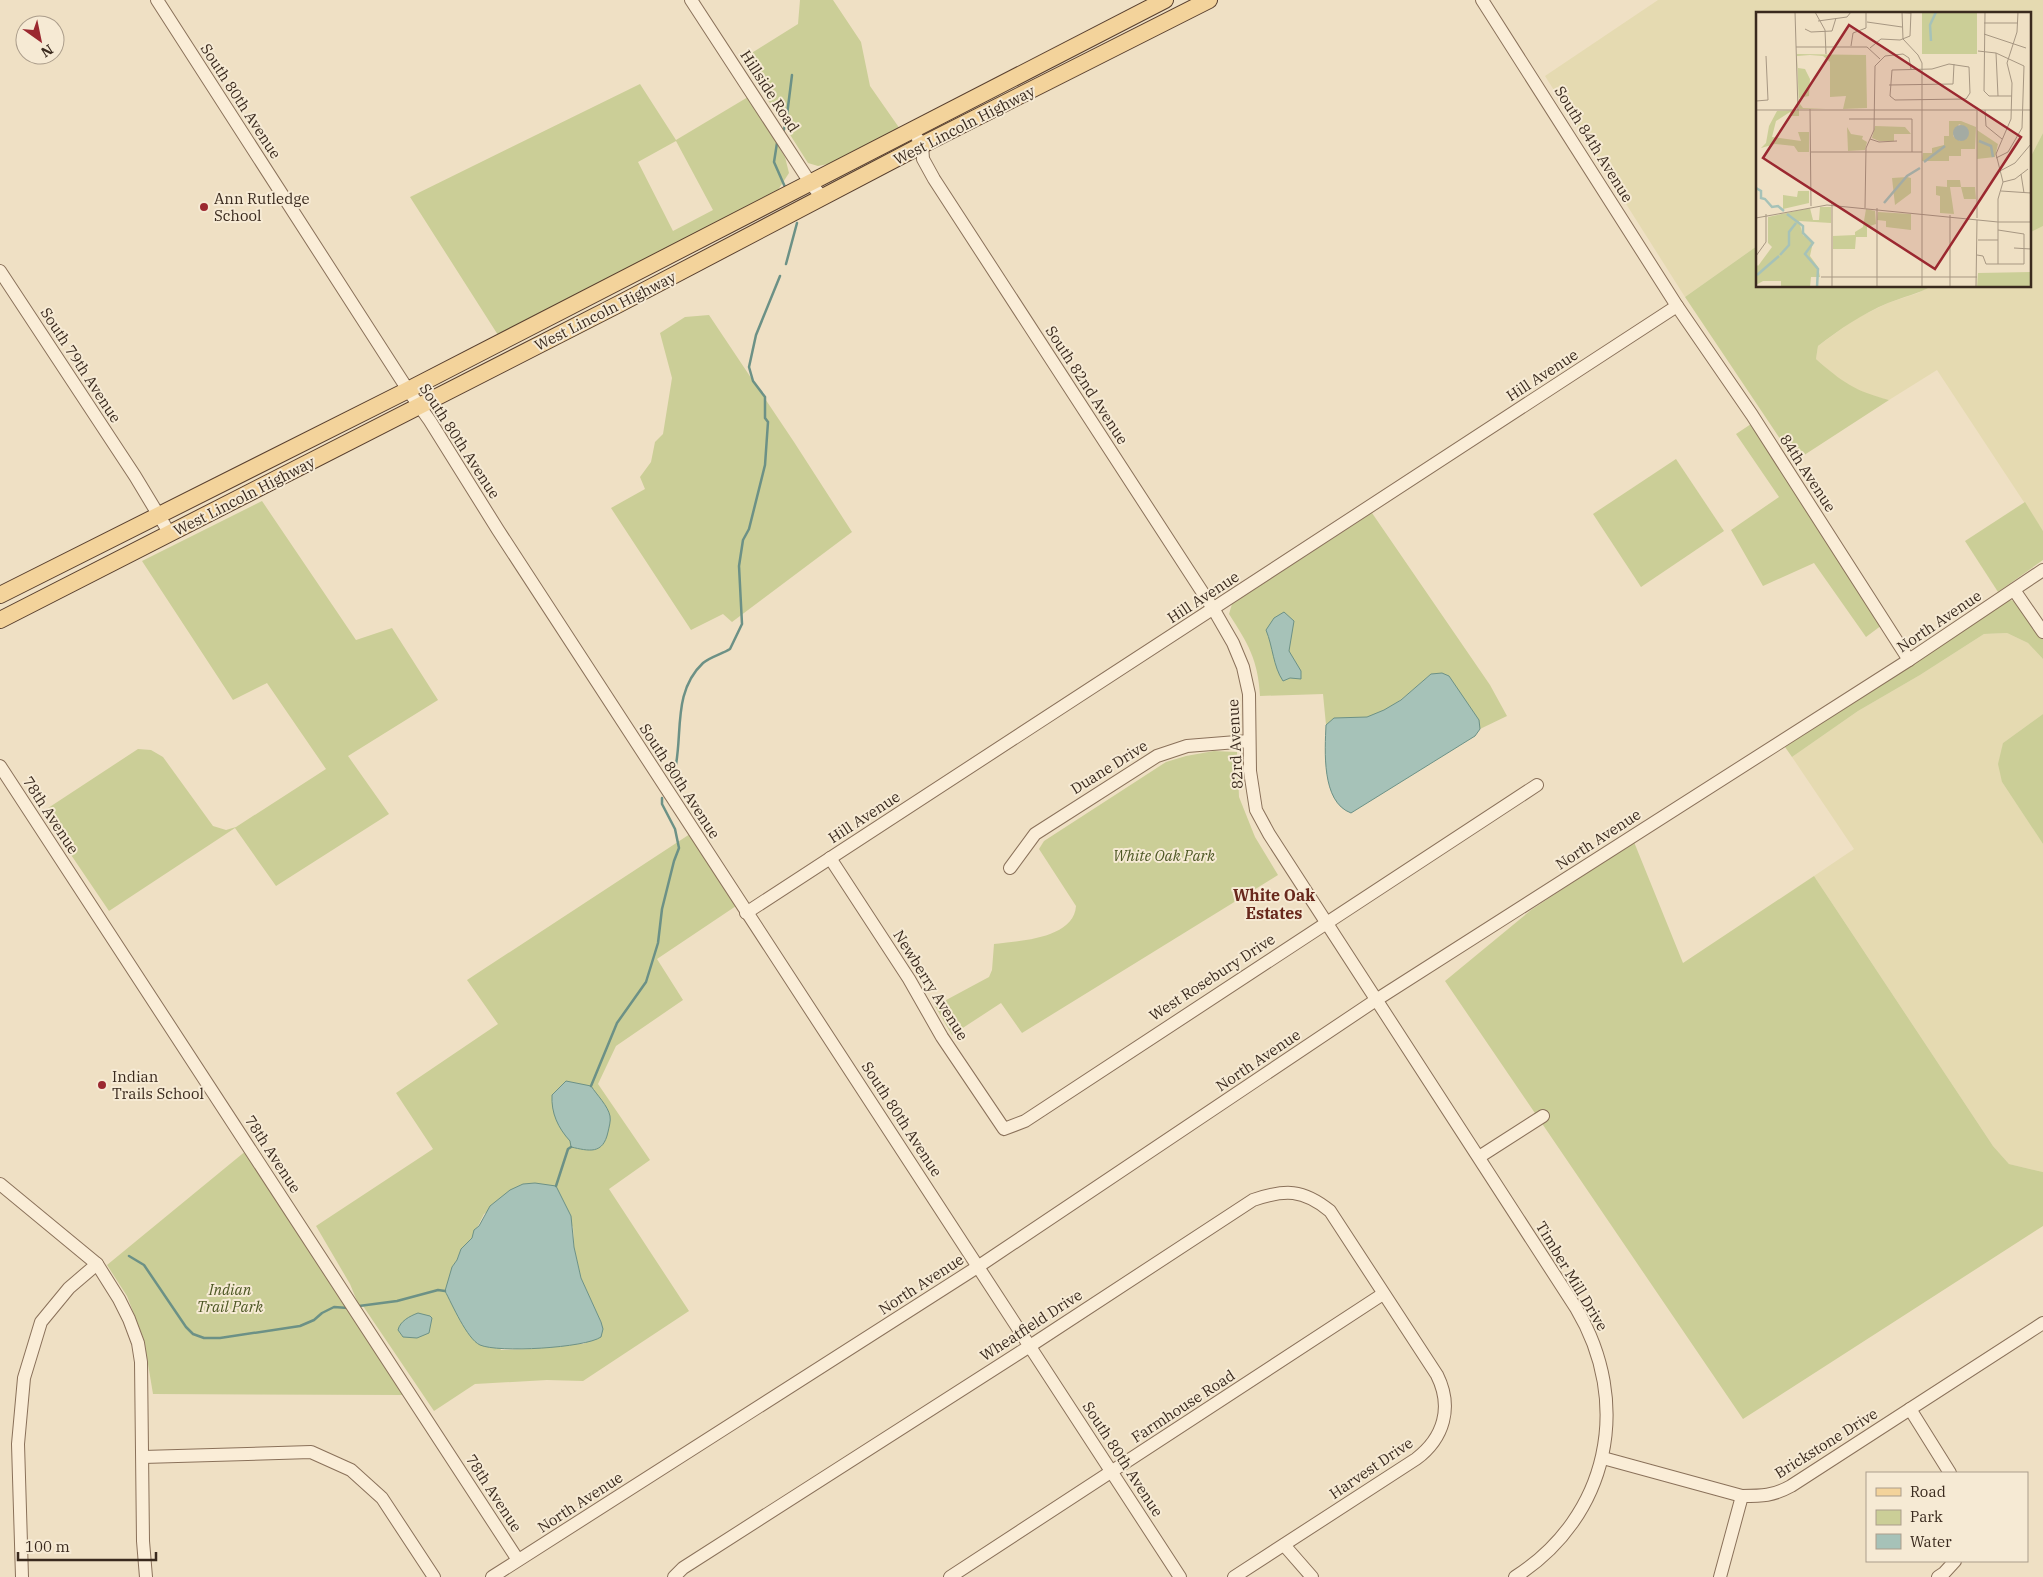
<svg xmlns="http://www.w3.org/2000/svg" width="2043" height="1577" font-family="'IBM Plex Serif',serif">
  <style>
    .farmland { fill: #e5dab1 }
    .green { fill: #cbce97; fill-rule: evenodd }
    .water { fill: #a6c2b8; stroke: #6c9186 }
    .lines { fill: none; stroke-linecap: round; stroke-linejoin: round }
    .stream { stroke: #6c9186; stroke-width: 2.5 }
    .minor-casing { stroke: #8a715a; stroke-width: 14 }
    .major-casing { stroke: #583f2e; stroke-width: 18 }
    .minor { stroke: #faedd7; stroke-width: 12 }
    .major { stroke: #f3d39b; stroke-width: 16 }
    .poi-dot { fill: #9b2830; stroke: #f6ead4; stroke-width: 2 }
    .labels { text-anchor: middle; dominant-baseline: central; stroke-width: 4; stroke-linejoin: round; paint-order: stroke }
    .street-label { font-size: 15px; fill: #3a2a1e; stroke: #f6ead4 }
    .poi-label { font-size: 15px; fill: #3a2a1e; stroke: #f6ead4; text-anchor: start }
    .park-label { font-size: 15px; font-style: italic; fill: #4d5724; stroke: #f6ead4 }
    .neighbourhood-label { font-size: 16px; font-weight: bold; fill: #68281c; stroke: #f6ead4 }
    .inset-river { fill: none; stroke: #a6c2b8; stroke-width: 2.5 }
    .inset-road { fill: none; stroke: #a79782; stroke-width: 1 }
    .view { fill: #9b2830; fill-opacity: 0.15; stroke: #9b2830; stroke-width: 2.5 }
    .inset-edge { fill: none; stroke: #3a2a1e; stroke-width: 2.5 }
  </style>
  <rect width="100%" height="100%" fill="#efe0c4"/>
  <g class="farmland">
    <path d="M1658,0H2043V133L2029,160V14H1757V246L1685,297L1545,76Z"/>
    <path d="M2043,226V531L1937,370L1889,400L1869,395L1842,382L1816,359L1818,346L1855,319L1888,303L1918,293L1932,286H2029V233Z"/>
    <path d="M2007,633L2028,643L2043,659V714L2003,743L2002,782L2043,844V1172L2009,1164L1993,1146L1814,876L1854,849L1792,757L1858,711L1920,675L1984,634Z"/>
  </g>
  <g class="green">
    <path d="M800,0H833L861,42L870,86L900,129L833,163L818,166L808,163L742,59L798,24Z"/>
    <path d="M640,84L676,140L748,97L785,157L789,173L776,193L498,335L410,197ZM676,141L713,210L673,231L638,162Z"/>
    <path d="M2043,133V226L2029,233V160Z"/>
    <path d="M1757,246V286H1932C1918,294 1903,297 1888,303C1862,314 1840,329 1818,346L1816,359C1842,382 1855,391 1889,400L1795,461L1685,297Z"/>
    <path d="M709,315L794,442L852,532L732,622L723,614L691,630L611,508L645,489L640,477L651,462L655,442L663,434L672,378L660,333L685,317Z"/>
    <path d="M1751,424L1882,625L1866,637L1814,563L1763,586L1731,530L1779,497L1736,434Z"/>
    <path d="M1676,459L1724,531L1641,587L1593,514Z"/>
    <path d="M262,501L356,640L392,628L438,700L348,756L389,814L276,886L235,828L109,911L42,812L138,749L151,750L163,757L213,826L226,830L236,827L326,769L267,683L233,700L142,561Z"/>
    <path d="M2025,502L2043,531V560L1998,592L1965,541Z"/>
    <path d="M1372,513L1490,685L1507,716L1480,729L1479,720L1431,674C1412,690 1392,711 1367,717C1351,720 1339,714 1326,725L1323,694L1260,696C1258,659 1248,644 1229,614L1232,604Z"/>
    <path d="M2007,599L2014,601L2043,635V659L2028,643L2007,633L1984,634L1920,675L1858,711L1792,757L1785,747Z"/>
    <path d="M2043,714V844L2002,782L1998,764L2003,743Z"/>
    <path d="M1214,751L1237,752L1239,797L1255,837L1278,875L1022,1033L1001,1003L952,1035L935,1006L989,977L992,970L994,944C1018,941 1074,939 1076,906L1039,849L1044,841L1166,762L1186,756Z"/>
    <path d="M690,834L736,906L657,959L683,1000L616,1046L598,1084L650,1160L609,1189L689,1311L583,1381L547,1380L475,1384L434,1411L363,1306H359L350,1284L316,1226L433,1149L396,1093L498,1024L467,980ZM535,1183L573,1227L574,1247L581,1278L601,1322L584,1344H568L531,1349L501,1350L452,1267L457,1260L461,1249L472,1238L484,1214L523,1184Z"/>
    <path d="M1634,842L1683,963L1814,876L1993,1146L2009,1164L2043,1172V1226L1743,1419L1445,981L1531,910Z"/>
    <path d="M247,1150L406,1395L153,1394L144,1340L127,1296L107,1265Z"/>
  </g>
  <g class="water">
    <path d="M1284,612L1294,621L1289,651L1301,671V679L1290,678L1283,681C1273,666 1273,647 1266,630L1274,618Z"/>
    <path d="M1442,673L1449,676L1479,720L1480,729L1475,736L1351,813C1321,802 1325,750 1326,725L1334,718L1367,717L1384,710L1401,700L1431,674Z"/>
    <path d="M566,1081L591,1086C597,1095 608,1106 610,1116C611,1121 609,1127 608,1132C603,1155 589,1151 571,1147L570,1141C558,1128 551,1113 552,1095Z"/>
    <path d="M535,1183L556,1186L571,1216L574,1247L581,1278L601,1322L603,1329L601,1337C585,1348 498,1353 480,1345C467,1339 452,1304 445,1291L452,1267L457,1260L461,1249L472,1238L474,1230L479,1226L490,1206L510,1190L523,1184Z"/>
    <path d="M418,1313L430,1316L432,1318L429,1333L417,1338L403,1337L398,1330C400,1321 410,1316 418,1313Z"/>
  </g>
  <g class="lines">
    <g class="stream">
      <path d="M783,132L786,123L792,75"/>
      <path d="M777,143L774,162L785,187"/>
      <path d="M786,264L797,223"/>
      <path d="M674,774C684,738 671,693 703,663C710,657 722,654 730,649L742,624L739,566L743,540L749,529L765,465L768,422L765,418V397L753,381L749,367L756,335L780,276"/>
      <path d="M591,1086L617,1023L646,982L658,943L662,909L674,861L679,848L675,829L662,804V798"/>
      <path d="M556,1186L568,1149L571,1147"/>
      <path d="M129,1256L144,1265L186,1327L193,1334L204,1338H220L300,1326L314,1320L322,1313L334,1307L348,1308"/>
      <path d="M359,1306L397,1301L438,1290L445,1291"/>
    </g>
    <defs>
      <g id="minor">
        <path d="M157,0L408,390L430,421L498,530L1180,1577"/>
        <path d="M691,0L811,184L823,198"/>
        <path d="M1482,0L1677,306L1752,415L1909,660"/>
        <path d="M918,139L922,145L923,159L934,179L1214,610L1233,643L1243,667L1249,694L1250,771L1256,810L1269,834L1576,1308C1633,1403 1609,1517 1515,1577"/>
        <path d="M0,271L135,476L170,534"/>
        <path d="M2014,590L2043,632"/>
        <path d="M0,766L518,1560"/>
        <path d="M830,858L909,979L942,1037L1004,1129L1025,1121L1537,785"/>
        <path d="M1010,868L1035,834L1157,756L1187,746L1249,741"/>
        <path d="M746,913L1677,306"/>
        <path d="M1479,1157L1543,1116"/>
        <path d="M0,1184L97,1264L119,1299L129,1319L138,1343L141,1362L143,1541L146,1577"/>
        <path d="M1910,1409L1950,1473"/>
        <path d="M143,1457L311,1452L351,1470L382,1498L434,1577"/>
        <path d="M1603,1458L1742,1496C1762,1496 1773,1496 1791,1486L2043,1323"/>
        <path d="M1284,1545L1312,1577"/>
        <path d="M22,1577L18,1444L24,1378L41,1322L69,1288L97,1264"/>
        <path d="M492,1577L979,1266L1376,1000L1909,660L2043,570"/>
        <path d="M674,1577L683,1568L1030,1346L1253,1200C1285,1189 1303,1189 1330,1211L1437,1375C1453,1407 1444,1438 1416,1459L1234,1577"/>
        <path d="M950,1577L1383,1294"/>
        <path d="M1720,1577L1742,1496"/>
        <path d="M1938,1577L1944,1573L1955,1561"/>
      </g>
      <g id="major">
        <path d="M0,595L408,390L1165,0"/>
        <path d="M0,620L619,304L922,145L1209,0"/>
      </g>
    </defs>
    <use href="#minor" class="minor-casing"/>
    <use href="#major" class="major-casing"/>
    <use href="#minor" class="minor"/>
    <use href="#major" class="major"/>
  </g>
  <g class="poi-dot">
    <circle cx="204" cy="207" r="5"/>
    <circle cx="102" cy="1085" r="5"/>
  </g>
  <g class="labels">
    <g class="street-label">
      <text transform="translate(770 91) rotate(57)">Hillside Road</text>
      <text transform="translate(241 101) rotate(57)">South 80th Avenue</text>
      <text transform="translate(964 125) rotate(-27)">West Lincoln Highway</text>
      <text transform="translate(1594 144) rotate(58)">South 84th Avenue</text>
      <text transform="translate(605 311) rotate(-27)">West Lincoln Highway</text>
      <text transform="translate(81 365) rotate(57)">South 79th Avenue</text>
      <text transform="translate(1542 375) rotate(-33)">Hill Avenue</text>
      <text transform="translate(1087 385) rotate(57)">South 82nd Avenue</text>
      <text transform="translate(460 441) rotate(57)">South 80th Avenue</text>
      <text transform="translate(1808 473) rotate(57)">84th Avenue</text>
      <text transform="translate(244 496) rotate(-27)">West Lincoln Highway</text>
      <text transform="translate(1203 597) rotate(-33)">Hill Avenue</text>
      <text transform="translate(1939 621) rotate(-34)">North Avenue</text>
      <text transform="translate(1235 744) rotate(-93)">82rd Avenue</text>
      <text transform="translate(1109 767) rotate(-32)">Duane Drive</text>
      <text transform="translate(680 781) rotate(57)">South 80th Avenue</text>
      <text transform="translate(51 815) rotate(57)">78th Avenue</text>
      <text transform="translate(864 817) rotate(-33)">Hill Avenue</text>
      <text transform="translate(1598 839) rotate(-33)">North Avenue</text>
      <text transform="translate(1212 977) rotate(-33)">West Rosebury Drive</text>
      <text transform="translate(931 985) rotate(58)">Newberry Avenue</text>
      <text transform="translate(1258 1060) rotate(-34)">North Avenue</text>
      <text transform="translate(902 1119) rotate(57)">South 80th Avenue</text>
      <text transform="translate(273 1154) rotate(57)">78th Avenue</text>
      <text transform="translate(1572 1276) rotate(59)">Timber Mill Drive</text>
      <text transform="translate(921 1284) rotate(-33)">North Avenue</text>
      <text transform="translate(1031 1325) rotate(-33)">Wheatfield Drive</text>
      <text transform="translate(1183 1406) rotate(-33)">Farmhouse Road</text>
      <text transform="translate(1826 1443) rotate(-32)">Brickstone Drive</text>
      <text transform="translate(1123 1459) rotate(57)">South 80th Avenue</text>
      <text transform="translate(1371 1468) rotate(-34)">Harvest Drive</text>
      <text transform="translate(494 1493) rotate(57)">78th Avenue</text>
      <text transform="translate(580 1502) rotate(-33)">North Avenue</text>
    </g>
    <g class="poi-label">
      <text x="214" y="198">Ann Rutledge<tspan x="214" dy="17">School</tspan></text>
      <text x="112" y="1076">Indian<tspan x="112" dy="17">Trails School</tspan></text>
    </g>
    <g class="park-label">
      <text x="1164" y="855">White Oak Park</text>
      <text x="230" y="1289">Indian<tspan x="230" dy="17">Trail Park</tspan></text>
    </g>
    <g class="neighbourhood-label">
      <text x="1274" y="895">White Oak<tspan x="1274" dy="18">Estates</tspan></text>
    </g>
  </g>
  <g transform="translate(1756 12)">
    <rect width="275" height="275" fill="#efe0c4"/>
    <path d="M166,0H221V42H166ZM41,42L110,43L111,96L87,97L90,84L74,85V50L67,44L54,43L41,44L42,56L49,57L54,67L53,84L43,86L44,92L47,96L70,97H43ZM43,98V104H36L34,100L20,109L16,125L45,129L42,120H53V140H42L38,134L19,132L5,136L10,131L13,114L21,99ZM193,109H205L220,115L219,137H205V144H193V149H166L167,141H176V136L188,133V124H193ZM203,112L211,116L212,124L204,129L197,124ZM119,114L149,115L155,122H138V129H123L116,126ZM91,115L95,122L107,124L106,127L111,130L109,138L92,139ZM221,118L242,132L239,145L221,147ZM151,165L155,166V181L139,193L136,166ZM191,168H204L205,175H219L220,187H208L205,175H194L198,202L184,201V184L180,183V174L191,175ZM42,179H53V191L27,197V183L41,185ZM64,195H75V211L43,209L47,223L57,230L54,244L62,255L64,265H55L54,275H25V269H7L0,273V252L2,254L16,235L12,231V205L54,196L57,208H63ZM110,197L119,199L120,212L111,215V225H100L99,237H77V224L99,223V220L107,215ZM122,200L155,202V218L130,215V209L121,208ZM275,260V275H221L222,261Z" fill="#cbce97" fill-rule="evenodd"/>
    <path d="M197 121a8 8 0 1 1 16 0a8 8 0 1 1-16 0Z" fill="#a6c2b8"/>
    <path class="inset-river" d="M175,29L174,13L180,0M223,129L235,134L237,145M168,150L189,134M0,176L5,179V186L9,187L16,195L22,194L28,199M128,191L151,164L164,156M31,202L47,214V221L57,231L49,242L62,257L61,275M24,243L33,233V220L40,211M1,263L23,244"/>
    <path class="inset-road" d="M39,0L42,98M59,0L69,18L70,42M136,0L155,1M146,0L147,27L162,43L166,51V275M229,0L228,79L233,84H256M62,9L91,5L95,0M111,10L146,15M228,11H262M49,17L55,20L76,19L80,6M228,22L270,36M95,34L97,21L110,16V0M40,35H111L124,47M114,36L125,27L144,28L154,24L155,0M222,39L240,41L268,54L266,116L252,140L240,146M240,41L242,84M193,52L213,55L214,81L210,87L139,88L134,84L136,58L176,57ZM133,73L197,72L198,52M0,89L12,88L10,44M54,97L55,194M0,98H275M221,98V206M229,98L230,114L246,127M93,107H156V140M114,127L123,130L141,129M55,140H166M244,159L259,151L275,132M265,162L268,181M247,170L259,167L272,157M245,179L275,181M109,196L110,136L118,118L119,54L129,44L147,42L153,46L155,57M121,196V275M194,203V275M0,206L71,193L242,210H275M222,228H242M258,236L275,237M221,243L227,244L230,252H268V222L242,218M0,244L10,230V202M242,252V187L247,170L240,142L255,107L256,71L251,51L261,20L262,0M65,265H221M76,275V191M220,275L221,208"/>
    <path class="view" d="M93,13L265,125L179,257L7,146Z"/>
    <rect width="275" height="275" class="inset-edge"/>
  </g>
  <rect x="1866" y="1472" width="162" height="90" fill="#f6ead4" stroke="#ab9d8b"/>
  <rect x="1876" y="1488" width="25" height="8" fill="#f3d39b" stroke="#ab9d8b"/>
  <text x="1910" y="1497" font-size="15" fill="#3a2a1e">Road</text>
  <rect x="1876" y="1510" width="25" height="15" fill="#cbce97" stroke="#ab9d8b"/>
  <text x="1910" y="1522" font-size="15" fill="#3a2a1e">Park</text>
  <rect x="1876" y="1534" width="25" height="15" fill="#a6c2b8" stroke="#ab9d8b"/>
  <text x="1910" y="1547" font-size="15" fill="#3a2a1e">Water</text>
  <g transform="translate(40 40) rotate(147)"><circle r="24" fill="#f6ead4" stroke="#ab9d8b"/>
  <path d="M0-4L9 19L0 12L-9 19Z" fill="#9b2830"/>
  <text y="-8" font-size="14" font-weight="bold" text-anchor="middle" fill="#3a2a1e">N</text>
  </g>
  <path d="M18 1552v8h138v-8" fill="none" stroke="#3a2a1e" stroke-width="2.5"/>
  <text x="25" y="1552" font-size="15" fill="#3a2a1e" stroke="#f6ead4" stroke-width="4" paint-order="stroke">100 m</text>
</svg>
